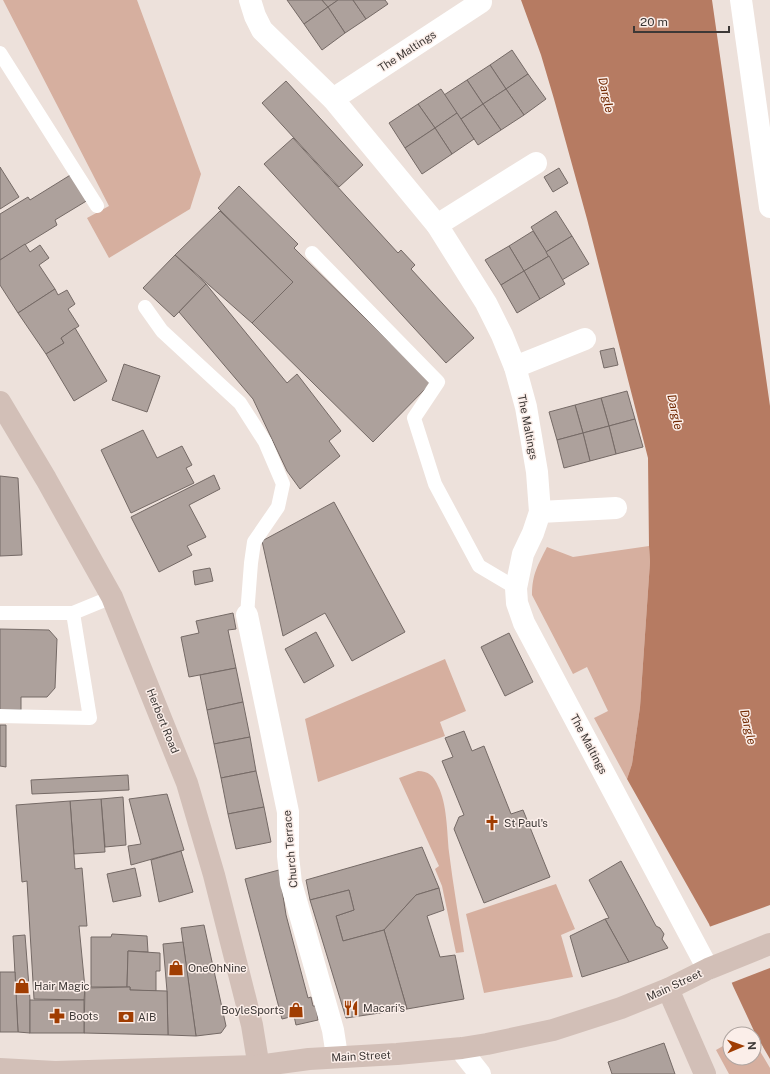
<svg xmlns="http://www.w3.org/2000/svg" width="770" height="1074" font-family="'Public Sans',sans-serif">
  <style>
    .green { fill: #d6af9f }
    .water { fill: #b67b62 }
    .pier { fill: #ede1db }
    .building { fill: #ada19c; stroke: #756a66 }
    .lines { fill: none; stroke-linecap: round; stroke-linejoin: round }
    .lane { stroke: #fff; stroke-width: 14 }
    .street { stroke: #fff; stroke-width: 22 }
    .secondary { stroke: #d2bfb7; stroke-width: 22 }
    .labels { text-anchor: middle; dominant-baseline: central; stroke-width: 3; stroke-linejoin: round; paint-order: stroke }
    .street-label { font-size: 11px; fill: #3d3836; stroke: #fbeee9 }
    .poi-label { font-size: 11px; fill: #3d3836; stroke: #fbeee9; text-anchor: start }
    .water-label { font-size: 12px; font-style: italic; fill: #712800; stroke: #fbeee9 }
  </style>
  <rect width="100%" height="100%" fill="#ede1db"/>
  <g class="green">
    <path d="M3,0H137L201,174L190,209L109,258L87,218L109,206Z"/>
    <path d="M649,546L650,562L640,707L632,764L627,779L594,718L608,711L587,667L573,674L532,595C532,574 538,565 547,547L573,557Z"/>
    <path d="M445,659L466,711L440,722L445,736L318,782L305,719Z"/>
    <path d="M418,771C428,771 434,776 438,786C447,803 447,832 449,852C453,885 459,918 464,952L456,953L442,886L435,869L439,866L399,778Z"/>
    <path d="M556,884L575,929L561,935L573,977L484,993L466,914Z"/>
    <path d="M754,1041L770,1068V1074H729L716,1050L730,1042V1058H754Z"/>
  </g>
  <path class="water" d="M521,0H712L770,406V1059L755,1033L733,986L709,924L627,779L632,764L640,707L650,562L649,546L648,458L587,219L554,99L541,55Z"/>
  <path class="pier" d="M770,905V968L731,983L709,927Z"/>
  <g class="building">
    <path d="M287,0H322L328,7L304,24Z"/>
    <path d="M322,0H338L328,7Z"/>
    <path d="M338,0H353L366,19L345,33L328,7Z"/>
    <path d="M353,0H385L388,4L366,19Z"/>
    <path d="M328,7L345,33L322,50L304,24Z"/>
    <path d="M512,50L528,74L506,89L490,65Z"/>
    <path d="M490,65L506,89L483,104L467,80Z"/>
    <path d="M528,74L546,99L524,115L506,89Z"/>
    <path d="M467,80L483,104L461,119L444,95Z"/>
    <path d="M286,81L363,165L339,187L262,103Z"/>
    <path d="M441,89L457,113L435,128L418,104Z"/>
    <path d="M506,89L524,115L501,130L483,104Z"/>
    <path d="M418,104L435,128L405,148L389,123Z"/>
    <path d="M483,104L501,130L478,145L461,119Z"/>
    <path d="M457,113L474,139L452,154L435,128Z"/>
    <path d="M435,128L452,154L422,174L405,148Z"/>
    <path d="M293,138L398,253L401,250L415,265L411,269L474,338L446,363L264,164Z"/>
    <path d="M0,167L19,197L0,209Z"/>
    <path d="M559,168L568,183L553,192L544,177Z"/>
    <path d="M72,174L88,200L55,220L57,225L0,260V214L28,197L30,200Z"/>
    <path d="M239,186L298,244L294,248L431,383L373,442L252,323L293,282L218,208Z"/>
    <path d="M220,211L293,282L252,323L175,255Z"/>
    <path d="M556,211L572,236L546,252L531,227Z"/>
    <path d="M533,231L549,256L524,271L509,246Z"/>
    <path d="M572,236L589,264L562,280L546,252Z"/>
    <path d="M25,244L30,252L40,245L49,258L39,265L55,289L18,313L0,285V260Z"/>
    <path d="M509,246L524,271L501,285L485,260Z"/>
    <path d="M175,255L206,284L174,317L143,288Z"/>
    <path d="M549,256L565,284L540,299L524,271Z"/>
    <path d="M524,271L540,299L517,313L501,285Z"/>
    <path d="M206,284L287,383L297,374L341,431L329,441L340,456L300,489L287,471L253,399L179,312Z"/>
    <path d="M55,289L58,295L67,290L75,304L68,309L79,326L61,338L64,343L46,354L18,313Z"/>
    <path d="M75,328L107,381L74,401L46,354L64,343L61,338Z"/>
    <path d="M614,348L618,365L604,368L600,351Z"/>
    <path d="M124,364L160,376L147,412L112,400Z"/>
    <path d="M627,391L635,419L609,426L601,398Z"/>
    <path d="M601,398L609,426L583,433L575,405Z"/>
    <path d="M575,405L583,433L557,440L549,412Z"/>
    <path d="M635,419L643,447L616,454L609,426Z"/>
    <path d="M609,426L616,454L590,461L583,433Z"/>
    <path d="M143,430L157,458L182,446L192,465L186,468L194,483L131,513L101,450Z"/>
    <path d="M583,433L590,461L564,468L557,440Z"/>
    <path d="M214,475L220,489L189,505L206,537L187,546L192,555L159,572L131,517Z"/>
    <path d="M0,476L18,478L22,555L0,556Z"/>
    <path d="M334,502L405,632L352,661L325,613L283,636L262,541Z"/>
    <path d="M210,568L213,581L195,585L193,571Z"/>
    <path d="M233,613L236,629L228,630L236,668L189,677L181,637L199,633L196,621Z"/>
    <path d="M0,629L49,630L57,639L55,688L47,697H21V710H0Z"/>
    <path d="M316,632L334,666L304,683L285,649Z"/>
    <path d="M509,633L533,682L505,696L481,647Z"/>
    <path d="M236,668L243,702L207,710L200,675Z"/>
    <path d="M243,702L250,737L214,744L207,710Z"/>
    <path d="M0,725H6V767L0,766Z"/>
    <path d="M464,731L472,751L484,746L511,814L523,810L550,877L484,903L454,829L459,817L464,815L442,761L453,757L445,738Z"/>
    <path d="M250,737L256,771L221,778L214,744Z"/>
    <path d="M256,771L264,807L228,814L221,778Z"/>
    <path d="M128,775L129,790L32,794L31,780Z"/>
    <path d="M167,794L184,850L131,865L128,846L141,844L129,799Z"/>
    <path d="M123,797L126,845L105,847L101,799Z"/>
    <path d="M101,799L105,852L74,854L70,801Z"/>
    <path d="M70,801L75,869L82,868L87,926H79L85,988L84,1000L34,999L27,881L22,882L16,805Z"/>
    <path d="M264,807L271,842L236,849L228,814Z"/>
    <path d="M422,847L439,888L416,895L384,930L343,941L336,916L354,910L349,890L310,900L306,880Z"/>
    <path d="M181,851L193,892L159,902L151,860Z"/>
    <path d="M621,861L656,926L660,928L664,934L662,939L668,948L629,962L605,919L609,918L589,880Z"/>
    <path d="M135,868L141,896L113,902L107,874Z"/>
    <path d="M279,870L286,915L308,998L311,997L313,1006H316L318,1020L296,1025L294,1016L282,1019L245,879Z"/>
    <path d="M439,888L444,910L427,916L440,957L455,955L464,999L407,1009L384,930L416,895Z"/>
    <path d="M349,890L354,910L336,916L343,941L384,930L407,1009L346,1018L310,900Z"/>
    <path d="M605,919L629,962L582,977L570,936Z"/>
    <path d="M204,925L226,1026L221,1033L196,1036L181,928Z"/>
    <path d="M112,934L147,936L148,952L128,951L127,987H91V937H111Z"/>
    <path d="M25,935L30,1000V1033L18,1032L13,936Z"/>
    <path d="M183,942L196,1036L168,1035L167,991L163,944Z"/>
    <path d="M128,951L160,953V971H156V991L130,990V987H127Z"/>
    <path d="M0,972H15L18,1032H0Z"/>
    <path d="M130,987V990L167,991L168,1035L84,1033L85,988Z"/>
    <rect x="30" y="1000" width="54" height="33"/>
    <path d="M664,1043L675,1074H612L608,1062Z"/>
  </g>
  <g class="lines">
    <g class="lane">
      <path d="M0,53L97,206"/>
      <path d="M312,253L438,382L414,418L435,484L479,566L516,588"/>
      <path d="M145,307L162,331L240,403L265,442L283,484L278,507L254,542L251,563L247,615"/>
      <path d="M0,613H73L112,597"/>
      <path d="M0,716L90,718L73,613"/>
    </g>
    <g class="street">
      <path d="M250,0L255,16L262,30L333,99L437,225L486,303L502,335L515,367L526,407L537,472L540,512L533,533L523,554L516,588L517,603L524,623L708,969"/>
      <path d="M741,0L770,207"/>
      <path d="M333,99L481,2"/>
      <path d="M437,225L536,163"/>
      <path d="M515,367L585,339"/>
      <path d="M540,512L616,508"/>
      <path d="M247,615L288,812V856L291,883L333,1030L337,1056"/>
      <path d="M462,1048L465,1055L480,1074"/>
    </g>
    <g class="secondary">
      <path d="M0,402L46,479L112,597L187,783L214,875L252,1025L260,1074"/>
      <path d="M668,989L705,1074"/>
      <path d="M0,1069L55,1072L258,1066L309,1059L397,1054L462,1048L487,1044L553,1030L621,1008L668,989L708,969L770,944"/>
    </g>
  </g>
  <defs>
    <symbol id="church-bare" viewBox="-9 -9 18 18"><path d="M-1.2-6h2.4v3.5h3.3v2.4h-3.3V6h-2.4V-.1h-3.3v-2.4h3.3Z" fill="#a03d02" stroke="#fbeee9" stroke-width="2.5" paint-order="stroke"/></symbol>
    <symbol id="shop-bare" viewBox="-9 -9 18 18"><path d="M-5-2.5h2.3a2.7 3.5 0 0 1 5.4 0H5L5.5 6h-11ZM-1.5-2.5h3a1.5 2.3 0 0 0-3 0Z" fill="#a03d02" stroke="#fbeee9" stroke-width="2.5" paint-order="stroke"/></symbol>
    <symbol id="restaurant-bare" viewBox="-9 -9 18 18"><path d="M-5-6h1v4h1v-4h1v4h1v-4h1v5L-1.5 .5V6h-2V.5L-5-1ZM5-6V6H3V1.5H1.5Q1.5-4 5-6Z" fill="#a03d02" stroke="#fbeee9" stroke-width="2.5" paint-order="stroke"/></symbol>
    <symbol id="pharmacy-bare" viewBox="-9 -9 18 18"><path d="M-2-6h4v4h4v4h-4v4h-4v-4h-4v-4h4Z" fill="#a03d02" stroke="#fbeee9" stroke-width="2.5" paint-order="stroke"/></symbol>
    <symbol id="bank-bare" viewBox="-9 -9 18 18"><path d="M-6-4H6V4H-6ZM0-2.3a2.3 2.3 0 1 0 0 4.6a2.3 2.3 0 1 0 0-4.6Z" fill="#a03d02" stroke="#fbeee9" stroke-width="2.5" paint-order="stroke"/></symbol>
  </defs>
  <g fill-rule="evenodd">
    <use href="#church-bare" x="481" y="812" width="22" height="22"/>
    <use href="#shop-bare" x="165" y="957" width="22" height="22"/>
    <use href="#shop-bare" x="11" y="975" width="22" height="22"/>
    <use href="#restaurant-bare" x="340" y="997" width="22" height="22"/>
    <use href="#shop-bare" x="285" y="999" width="22" height="22"/>
    <use href="#pharmacy-bare" x="46" y="1005" width="22" height="22"/>
    <use href="#bank-bare" x="115" y="1006" width="22" height="22"/>
  </g>
  <g class="labels">
    <g class="street-label">
      <text transform="translate(407 51) rotate(-33)">The Maltings</text>
      <text transform="translate(528 427) rotate(79)">The Maltings</text>
      <text transform="translate(163 721) rotate(68)">Herbert Road</text>
      <text transform="translate(589 744) rotate(62)">The Maltings</text>
      <text transform="translate(290 849) rotate(-95)">Church Terrace</text>
      <text transform="translate(674 985) rotate(-25)">Main Street</text>
      <text transform="translate(361 1056) rotate(-3)">Main Street</text>
    </g>
    <g class="poi-label">
      <text x="504" y="823">St Paul's</text>
      <text x="188" y="968">OneOhNine</text>
      <text x="34" y="986">Hair Magic</text>
      <text x="363" y="1008">Macari's</text>
      <text x="284" y="1010" text-anchor="end">BoyleSports</text>
      <text x="69" y="1016">Boots</text>
      <text x="138" y="1017">AIB</text>
    </g>
    <g class="water-label">
      <text transform="translate(606 95) rotate(78)">Dargle</text>
      <text transform="translate(675 412) rotate(78)">Dargle</text>
      <text transform="translate(748 727) rotate(77)">Dargle</text>
    </g>
  </g>
  <g transform="translate(742 1046) rotate(88)"><circle r="19" fill="#fbeee9" stroke="#afa5a1"/>
  <path d="M0-3L7 15L0 10L-7 15Z" fill="#a03d02"/>
  <text y="-6" font-size="11" font-weight="bold" text-anchor="middle" fill="#3d3836">N</text>
  </g>
  <path d="M634 26v6h95v-6" fill="none" stroke="#3d3836" stroke-width="2"/>
  <text x="640" y="26" font-size="12" fill="#3d3836" stroke="#fbeee9" stroke-width="3" paint-order="stroke">20 m</text>
</svg>
